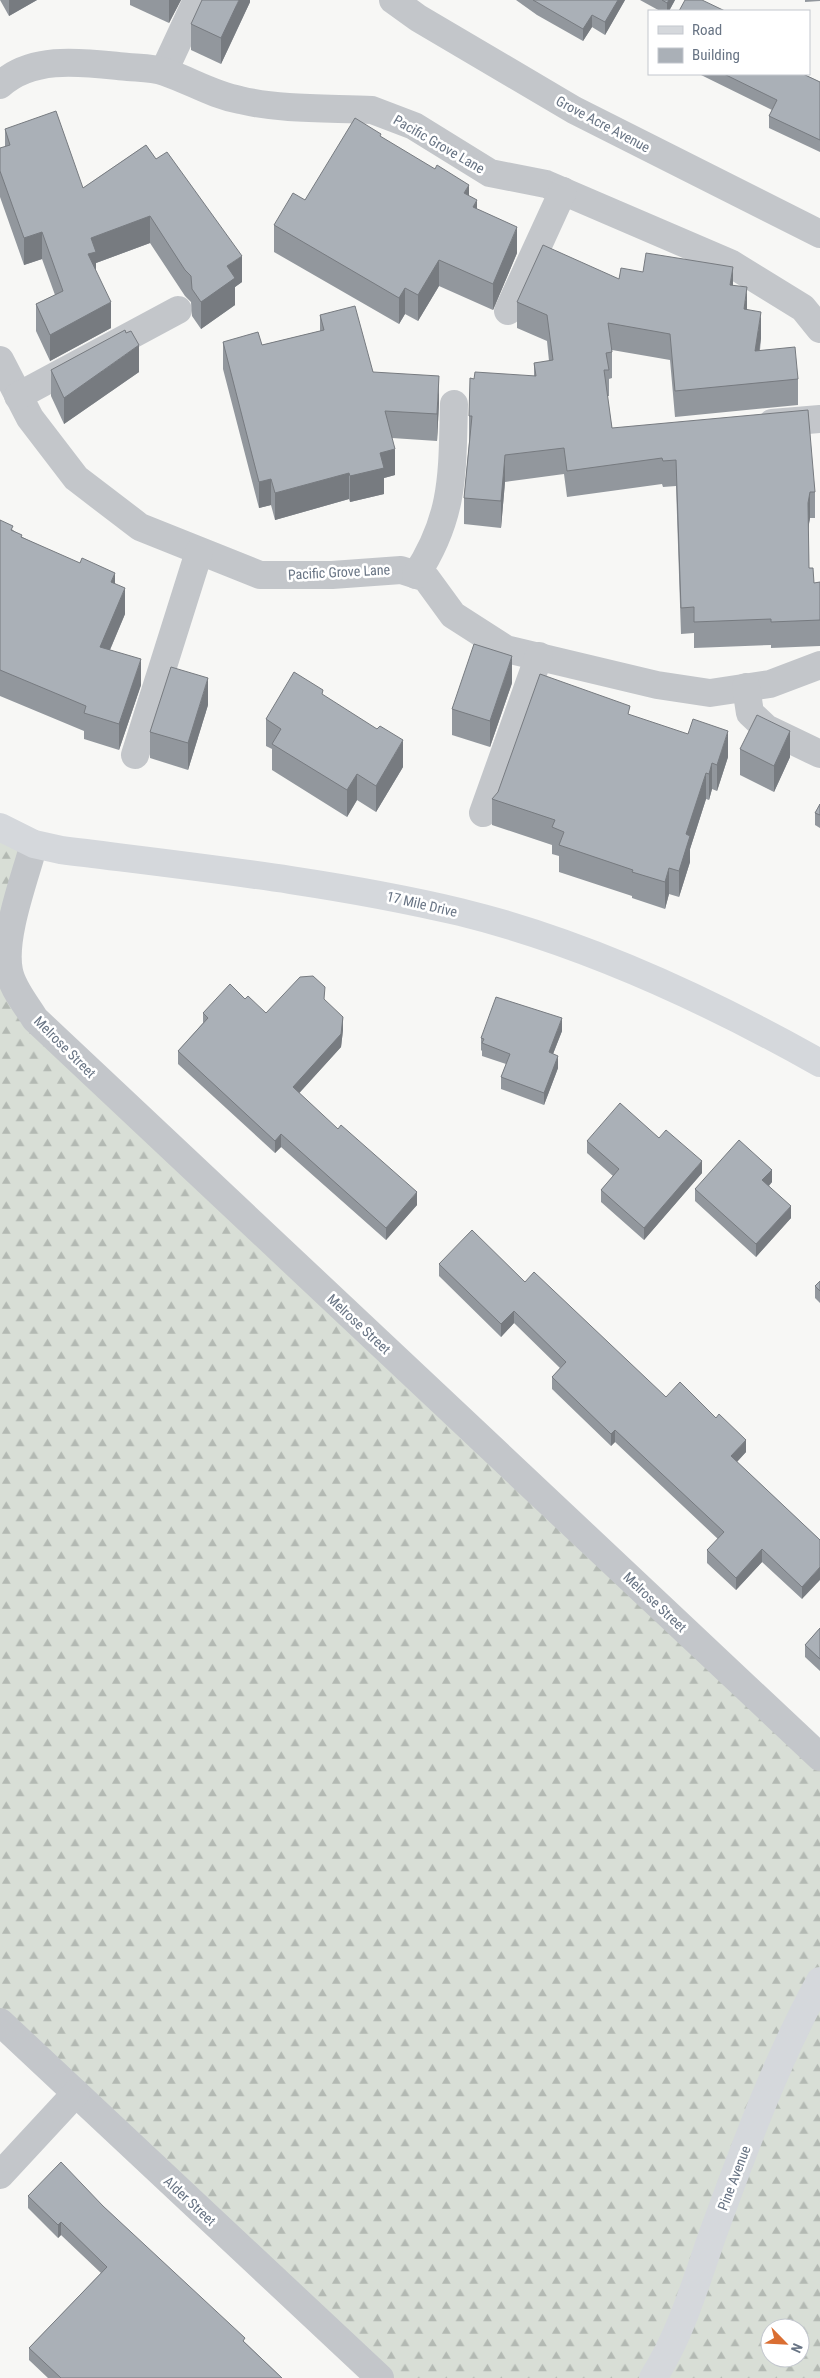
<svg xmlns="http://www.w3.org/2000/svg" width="820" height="2378" font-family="'Roboto Condensed',sans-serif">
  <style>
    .forest { fill: url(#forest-firs); fill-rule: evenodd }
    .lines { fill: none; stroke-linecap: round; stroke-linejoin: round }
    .minor { stroke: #c3c6ca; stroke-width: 28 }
    .major { stroke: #d5d8dc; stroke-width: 28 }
    .wall { fill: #92979d }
    .shaded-wall { fill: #777b80 }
    .building { fill: #aab0b7; stroke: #777b80 }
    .labels { text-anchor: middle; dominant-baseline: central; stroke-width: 5; stroke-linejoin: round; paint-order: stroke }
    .street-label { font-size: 14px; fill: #687484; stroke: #fff }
  </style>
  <defs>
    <pattern id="forest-firs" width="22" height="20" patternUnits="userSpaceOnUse" patternTransform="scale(1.25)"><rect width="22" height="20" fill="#d8ded6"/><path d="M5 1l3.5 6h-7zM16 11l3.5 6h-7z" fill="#b3b9b3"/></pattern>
  </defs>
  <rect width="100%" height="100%" fill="#f7f7f5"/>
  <path class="forest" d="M0,827L34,844L7,947L18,993L820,1757V2378H380L0,2022ZM770,2328H800V2358H770Z"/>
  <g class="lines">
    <g class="minor">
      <path d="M393,0L418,18L574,110L820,234"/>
      <path d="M164,71L197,0"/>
      <path d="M0,85C34,54 86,63 128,67C139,68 154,68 165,72C191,81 213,95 240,100C282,110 328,108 372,110L414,126L490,173L546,184L730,263L803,308L820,329"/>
      <path d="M508,311L563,191"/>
      <path d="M0,360L30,418L76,478L140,527L260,575H332L401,570L426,578L453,615L506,649L657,685L710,693L770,684L820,665"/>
      <path d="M18,396L178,310"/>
      <path d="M772,423L820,419"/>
      <path d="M416,575C455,515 452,473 454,404"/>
      <path d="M746,687L750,713L766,728L820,754"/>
      <path d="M135,755L199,552"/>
      <path d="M483,813L539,656"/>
      <path d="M34,844C25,878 2,937 9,971C12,988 26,1004 35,1019L820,1757"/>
      <path d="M0,2022L380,2378"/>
      <path d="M0,2175L76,2093"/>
    </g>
    <g class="major">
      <path d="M0,827L34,844L61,850C195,867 329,881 460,912C586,943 708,1000 820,1063"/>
      <path d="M653,2378C682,2333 697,2278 715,2228C746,2144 777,2059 820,1981"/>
    </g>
  </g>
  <g class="wall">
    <path d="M0,0H37L9,16Z"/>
    <path d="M130,0H181L169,23L130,5Z"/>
    <path d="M250,0V2L221,64L191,50V24Z"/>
    <path d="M516,0H625L605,35L592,27L583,41L537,15Z"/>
    <path d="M640,0H675L669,11H660Z"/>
    <path d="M805,0H820V1L805,2Z"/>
    <path d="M699,74H803L820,82V152L769,128V116L772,110Z"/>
    <path d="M5,129L83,188L146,145L242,282L235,287V305L201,329L192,316L191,302L185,296L150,243L96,263V271L111,328L50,361L36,331V304L55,295L42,259L24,265L0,197V148L5,147Z"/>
    <path d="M381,137L477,209L517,253L493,310L439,286L418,321L405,314L399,324L274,252V225Z"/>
    <path d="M619,279L733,285L747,309L761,338L760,350L798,379V405L675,417L670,360L612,350V378L609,379V396H607L612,428L815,492V518H810L808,528L809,568L814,583L820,582V646L771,648V645L694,648V633L681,634L676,486L663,487L662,484L567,497L564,474L505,482L501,528L464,524V498L469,443V416L474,379L534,376V363L549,361L547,341L517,328V302Z"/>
    <path d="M320,315L373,372L439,403L437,441L392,438L395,475L384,478V494L350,502L349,499L275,520L271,505L259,508L223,369V342L262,345L320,331Z"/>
    <path d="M51,370L139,372L64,424L51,396Z"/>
    <path d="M0,520L22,537L115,583L125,614L110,650L141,685L119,750L84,739V731L0,696Z"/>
    <path d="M512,683L490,747L452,735V709Z"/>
    <path d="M323,695L403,767L376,812L357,800L347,817L272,770V749L266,746V719Z"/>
    <path d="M208,705L188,770L150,758V732Z"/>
    <path d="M630,715L728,757L717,791L712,789L709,800L706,799L690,849V862L679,897L669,894L665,909L632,898V896L559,872V856L552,854V845L492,825V799Z"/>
    <path d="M740,749L790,757L774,792L740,775Z"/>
    <path d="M820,804V828L815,825V813Z"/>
    <path d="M245,999L266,1013L325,1000L343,1030L341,1047L299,1093L417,1205L386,1240L281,1147L275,1153L178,1064V1051L203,1023V1013Z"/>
    <path d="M562,1031L553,1054L558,1068L544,1105L501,1089V1077L506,1064L482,1056V1051L481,1050V1038Z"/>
    <path d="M587,1141L702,1173L644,1240L601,1202V1190L613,1176L587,1153Z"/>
    <path d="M772,1182L769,1186L791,1218L756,1257L695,1201V1189Z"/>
    <path d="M439,1264L525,1282L666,1397L746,1452L737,1462L820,1540L802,1599L762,1562L736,1590L707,1563V1550L718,1539L615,1442L611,1446L552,1389V1377L560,1368L514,1323L501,1337L439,1276Z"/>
    <path d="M820,1281V1303L815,1298V1286Z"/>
    <path d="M820,1628V1671L805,1657V1645Z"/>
    <path d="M28,2196L103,2206L282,2378H48L29,2360V2348L101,2273L61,2235L58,2238L28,2208Z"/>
  </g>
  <g class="shaded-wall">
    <path d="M9,0H37L9,16Z"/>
    <path d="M169,0H181L169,23Z"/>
    <path d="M239,0H250V2L221,64V38Z"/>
    <path d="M618,0H625L605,35V22Z"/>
    <path d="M669,0H675L669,11H667V3Z"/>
    <path d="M592,15V27L583,41V29Z"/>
    <path d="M469,185V211L464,193Z"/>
    <path d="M477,200V226L473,207Z"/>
    <path d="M150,216V243L96,263V278L88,254L91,238Z"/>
    <path d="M517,227V253L493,310V284Z"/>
    <path d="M42,232V259L24,265V238Z"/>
    <path d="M242,256V282L235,287V305L201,329V302L227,266Z"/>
    <path d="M439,260V286L418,321V295Z"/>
    <path d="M733,267V294L730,285Z"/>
    <path d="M747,287V314L744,309Z"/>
    <path d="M405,288V314L399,324V298Z"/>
    <path d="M111,302V328L50,361V335Z"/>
    <path d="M761,312V338L755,377V351Z"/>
    <path d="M139,345V372L64,424V398Z"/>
    <path d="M439,376V403L437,441V414Z"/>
    <path d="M395,449V475L384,478V494L350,502V476L380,453Z"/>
    <path d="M505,455V482L501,528V501Z"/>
    <path d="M349,473V499L275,520V493Z"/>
    <path d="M271,479V505L259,508V482Z"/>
    <path d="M810,492V518L808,530V503Z"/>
    <path d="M115,573V600L111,582Z"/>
    <path d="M125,588V614L100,673V647Z"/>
    <path d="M512,656V683L490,747V721Z"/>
    <path d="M141,659V685L119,750V724Z"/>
    <path d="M208,678V705L188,770V743Z"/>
    <path d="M728,731V757L717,791V765Z"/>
    <path d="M790,731V757L774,792V766Z"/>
    <path d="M403,740V767L376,812V786Z"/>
    <path d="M712,763V789L709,800V774Z"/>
    <path d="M706,773V799L690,849V862L679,897V871L686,834Z"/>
    <path d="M357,774V800L347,817V790Z"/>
    <path d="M669,868V894L665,909V882Z"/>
    <path d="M343,1017V1030L341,1047L293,1100V1087Z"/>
    <path d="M562,1018V1031L549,1064V1052Z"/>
    <path d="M558,1056V1068L544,1105V1093Z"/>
    <path d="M281,1134V1147L275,1153V1141Z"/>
    <path d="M702,1161V1173L644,1240V1228Z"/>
    <path d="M772,1170V1182L762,1193V1180Z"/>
    <path d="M417,1192V1205L386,1240V1228Z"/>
    <path d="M791,1206V1218L756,1257V1244Z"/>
    <path d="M514,1311V1323L501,1337V1324Z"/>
    <path d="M615,1430V1442L611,1446V1434Z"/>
    <path d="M746,1440V1452L731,1468V1456Z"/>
    <path d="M762,1549V1562L736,1590V1578Z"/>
    <path d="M820,1567V1580L802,1599V1587Z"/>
    <path d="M61,2222V2235L58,2238V2225Z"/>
  </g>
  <g class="building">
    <path d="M202,0H239L221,38L191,24Z"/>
    <path d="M533,0H618L605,22L592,15L583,29Z"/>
    <path d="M662,0H669L667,3Z"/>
    <path d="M685,0H702L725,11H679Z"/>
    <path d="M724,74H803L820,82V140L769,116L777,100Z"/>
    <path d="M56,111L83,188L146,145L156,159L167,152L242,256L227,266L235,278L201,302L192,289L191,276L185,270L150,216L91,238L96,252L88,254L111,302L50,335L36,304L63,291L42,232L24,238L0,171V148L10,145L5,129Z"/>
    <path d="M355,118L381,134L380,136L435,169L437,165L469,185L464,193L477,200L473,207L517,227L493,284L439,260L418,295L405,288L399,298L274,225L293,193L305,200Z"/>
    <path d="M543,245L619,279L621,268L643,272L646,253L733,267L730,285L747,287L744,309L761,312L755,351L795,347L798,379L675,391L670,334L608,323L612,352L606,353L609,370H604L612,428L808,410L815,492H810L808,503L809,568H813L814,583L820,582V620L771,622V619L694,622V607L681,608L676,460L663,461L662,458L567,471L564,448L505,455L501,501L464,498L472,416H469L470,378L474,379L475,372L536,376L534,363L553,360L547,315L517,302Z"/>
    <path d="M355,306L373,372L439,376L437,414L385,411L395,449L380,453L384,468L350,476L349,473L275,493L271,479L259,482L223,342L258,332L262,345L324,330L320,315Z"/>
    <path d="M125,330L126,333L131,331L139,345L64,398L51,370Z"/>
    <path d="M0,520L13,526L11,530L22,535L21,537L80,563L82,558L115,573L111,582L125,588L100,647L141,659L119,724L84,713L86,706L0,670Z"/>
    <path d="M474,644L512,656L490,721L452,709Z"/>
    <path d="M171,667L208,678L188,743L150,732Z"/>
    <path d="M294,672L323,690L322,694L377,729L380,726L403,740L376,786L357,774L347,790L272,744L281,729L266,719Z"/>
    <path d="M540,674L630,706L628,714L688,734L693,719L728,731L717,765L712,763L709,774L706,773L686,834L690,836L679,871L669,868L665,882L632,872L633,870L559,845L564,832L552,827L555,820L492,799L498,792Z"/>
    <path d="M757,715L790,731L774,766L740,749Z"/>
    <path d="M820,804V815L815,813Z"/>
    <path d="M313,976L325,987L324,999L343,1017L341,1034L293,1087L338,1129L341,1125L417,1192L386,1228L281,1134L275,1141L178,1051L208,1018L203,1013L230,984L245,999L248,996L266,1013L300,977Z"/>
    <path d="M496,997L562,1018L549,1052L558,1056L544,1093L501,1077L510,1054L482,1043L484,1039L481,1038Z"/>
    <path d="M620,1103L659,1138L666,1130L702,1161L644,1228L601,1190L619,1169L587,1141Z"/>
    <path d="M739,1140L772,1170L762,1180L791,1206L756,1244L695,1189Z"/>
    <path d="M472,1230L525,1282L534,1272L666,1397L680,1382L716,1418L719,1414L746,1440L731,1456L820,1540V1567L802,1587L762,1549L736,1578L707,1550L724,1532L615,1430L611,1434L552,1377L566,1362L514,1311L501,1324L439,1264Z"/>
    <path d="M820,1281V1291L815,1286Z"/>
    <path d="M820,1628V1659L805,1645Z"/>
    <path d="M61,2162L103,2206L245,2338L243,2341L282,2378H61L29,2348L107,2267L61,2222L58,2225L28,2196Z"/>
  </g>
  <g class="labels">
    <g class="street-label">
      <text transform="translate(603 124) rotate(28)">Grove Acre Avenue</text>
      <text transform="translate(439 144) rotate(30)">Pacific Grove Lane</text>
      <text transform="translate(339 572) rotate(-3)">Pacific Grove Lane</text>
      <text transform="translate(422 904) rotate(13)">17 Mile Drive</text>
      <text transform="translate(65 1047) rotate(45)">Melrose Street</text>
      <text transform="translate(359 1324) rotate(43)">Melrose Street</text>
      <text transform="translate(655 1602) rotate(43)">Melrose Street</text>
      <text transform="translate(734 2178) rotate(-69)">Pine Avenue</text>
      <text transform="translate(190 2201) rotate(43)">Alder Street</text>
    </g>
  </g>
  <rect x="648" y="10" width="162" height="65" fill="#ffffff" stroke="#c3c7ce"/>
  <rect x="658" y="26" width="25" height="8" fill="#d5d8dc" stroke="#c3c7ce"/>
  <text x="692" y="35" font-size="15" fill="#687484">Road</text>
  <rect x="658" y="48" width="25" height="15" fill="#aab0b7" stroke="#c3c7ce"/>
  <text x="692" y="60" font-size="15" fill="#687484">Building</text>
  <g transform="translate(785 2343) rotate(114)"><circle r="24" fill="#ffffff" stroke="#c3c7ce"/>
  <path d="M0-4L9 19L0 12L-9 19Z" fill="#da6e32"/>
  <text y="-8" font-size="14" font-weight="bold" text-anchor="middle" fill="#687484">N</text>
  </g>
</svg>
